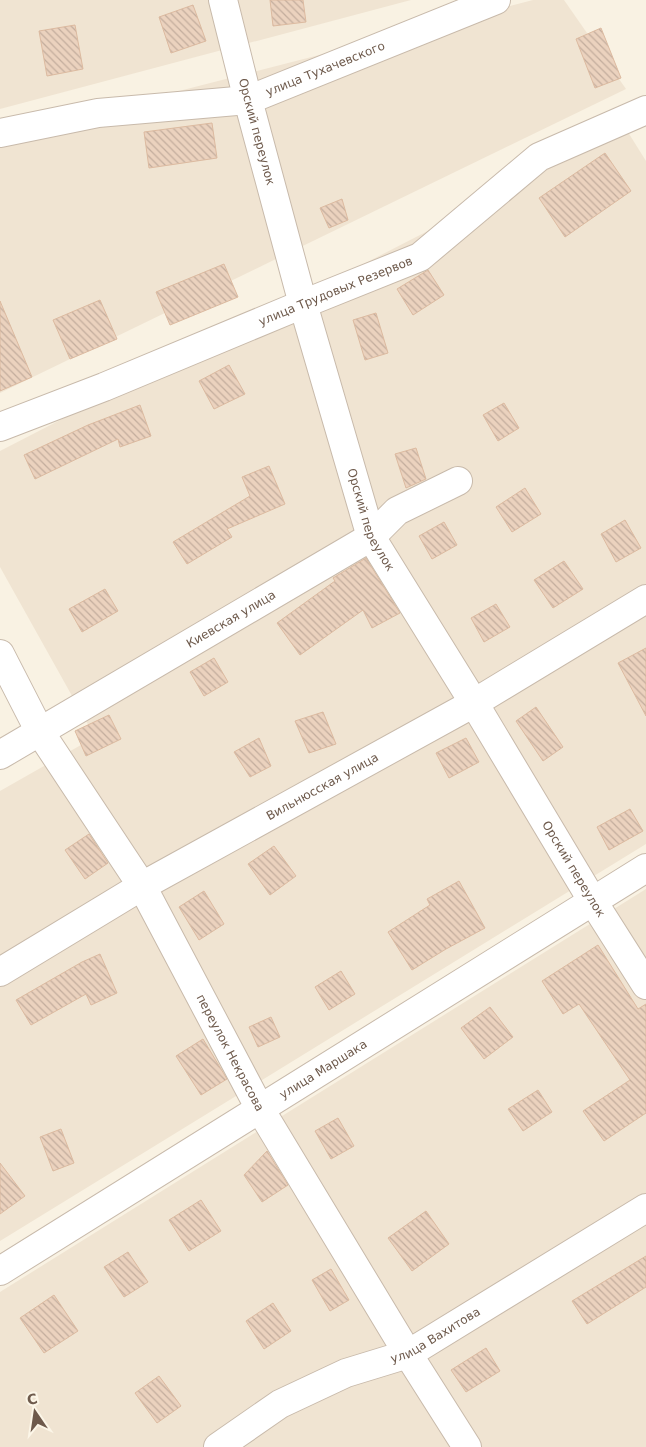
<svg xmlns="http://www.w3.org/2000/svg" width="646" height="1447" font-family="'DejaVu Sans',sans-serif">
  <style>
    .residential { fill: #f0e4d2 }
    .building { fill: url(#building-back-hatch); stroke: #dcbaa0 }
    .lines { fill: none; stroke-linecap: round; stroke-linejoin: round }
    .minor-casing { stroke: #c8baab; stroke-width: 30 }
    .minor { stroke: #fff; stroke-width: 28 }
    .labels { text-anchor: middle; dominant-baseline: central; stroke-width: 4; stroke-linejoin: round; paint-order: stroke }
    .street-label { font-size: 12px; fill: #6e5a4c; stroke: #fcf6e8 }
  </style>
  <defs>
    <pattern id="building-back-hatch" width="6" height="6" patternUnits="userSpaceOnUse" patternTransform="scale(1.25)"><rect width="6" height="6" fill="#ebd2be"/><path d="M-1 5l2 2M0 0l6 6M5-1l2 2" fill="none" stroke="#c3ad9d"/></pattern>
  </defs>
  <rect width="100%" height="100%" fill="#f9f2e3"/>
  <g class="residential">
    <path d="M0,0H411L0,109Z"/>
    <path d="M533,0H564L626,89L0,393V137Z"/>
    <path d="M626,129L646,161V844L0,1241V791L95,737L0,567V451Z"/>
    <path d="M646,889V1447H0V1292Z"/>
  </g>
  <g class="building">
    <path d="M270,0H303L306,22L273,26Z"/>
    <path d="M193,5L206,41L171,53L159,17Z"/>
    <path d="M75,25L83,69L47,76L39,31Z"/>
    <path d="M601,28L621,78L595,88L576,39Z"/>
    <path d="M212,123L217,158L149,168L144,132Z"/>
    <path d="M605,153L631,191L565,237L539,198Z"/>
    <path d="M342,199L348,220L329,228L320,208Z"/>
    <path d="M224,264L238,297L170,325L156,292Z"/>
    <path d="M428,270L444,295L413,315L397,289Z"/>
    <path d="M100,300L117,339L70,359L53,320Z"/>
    <path d="M0,301L32,377L0,391Z"/>
    <path d="M376,313L388,353L365,360L353,320Z"/>
    <path d="M229,365L245,394L214,409L199,381Z"/>
    <path d="M504,403L519,428L498,441L483,415Z"/>
    <path d="M140,405L151,436L120,447L118,439L35,479L24,455L88,425Z"/>
    <path d="M416,448L426,479L406,488L395,454Z"/>
    <path d="M269,466L285,504L227,529L232,537L187,564L173,542L250,496L242,477Z"/>
    <path d="M525,488L541,514L512,532L496,507Z"/>
    <path d="M625,520L641,548L616,562L601,534Z"/>
    <path d="M444,522L457,545L432,559L419,536Z"/>
    <path d="M366,558L400,613L372,628L363,610L300,655L277,623L335,581L333,578Z"/>
    <path d="M564,561L583,589L553,608L534,580Z"/>
    <path d="M105,589L118,611L82,632L69,609Z"/>
    <path d="M496,604L510,627L484,642L471,618Z"/>
    <path d="M646,648V716L618,663Z"/>
    <path d="M214,658L228,682L204,696L190,672Z"/>
    <path d="M536,707L563,747L543,761L516,721Z"/>
    <path d="M323,712L336,744L309,753L295,721Z"/>
    <path d="M109,715L121,739L86,756L75,731Z"/>
    <path d="M259,738L271,766L250,777L234,752Z"/>
    <path d="M466,738L479,762L449,778L436,753Z"/>
    <path d="M630,809L643,831L609,850L597,827Z"/>
    <path d="M89,834L108,863L85,879L65,850Z"/>
    <path d="M274,846L296,876L270,895L248,864Z"/>
    <path d="M459,881L485,928L446,949L412,970L388,932L430,905L427,899Z"/>
    <path d="M204,891L224,924L199,940L179,907Z"/>
    <path d="M598,945L638,1009L646,1004V1113L604,1141L583,1111L630,1080L579,1004L563,1014L542,981Z"/>
    <path d="M100,954L117,993L91,1005L86,994L31,1025L16,1000L82,962Z"/>
    <path d="M341,971L355,994L329,1010L315,987Z"/>
    <path d="M490,1007L513,1037L484,1059L461,1028Z"/>
    <path d="M271,1017L280,1037L258,1047L249,1027Z"/>
    <path d="M203,1039L227,1079L201,1095L176,1056Z"/>
    <path d="M538,1090L552,1112L523,1131L508,1109Z"/>
    <path d="M338,1118L354,1146L331,1159L315,1131Z"/>
    <path d="M61,1129L74,1163L53,1171L40,1137Z"/>
    <path d="M267,1151L288,1185L262,1202L244,1175Z"/>
    <path d="M0,1163L25,1196L0,1214Z"/>
    <path d="M201,1200L221,1231L189,1251L169,1220Z"/>
    <path d="M426,1211L449,1244L412,1271L388,1238Z"/>
    <path d="M128,1252L148,1282L124,1297L104,1267Z"/>
    <path d="M646,1256V1287L587,1324L572,1301Z"/>
    <path d="M331,1269L349,1300L330,1311L312,1280Z"/>
    <path d="M54,1295L78,1331L44,1353L20,1318Z"/>
    <path d="M273,1303L291,1331L264,1349L246,1321Z"/>
    <path d="M486,1348L500,1371L466,1392L451,1370Z"/>
    <path d="M159,1376L181,1406L157,1423L135,1393Z"/>
  </g>
  <g class="lines">
    <defs>
      <g id="minor">
        <path id="s1" d="M223,0L248,100L303,304L371,537L474,703L592,900L646,985"/>
        <path id="s2" d="M0,133L98,113L248,100L496,0"/>
        <path id="s3" d="M0,427L104,387L303,304L420,257L539,157L646,110"/>
        <path id="s4" d="M0,654L40,732L142,886L260,1109L408,1354L467,1447"/>
        <path id="s5" d="M0,755L371,537L397,511L458,481"/>
        <path id="s6" d="M0,972L142,886L474,703L646,599"/>
        <path id="s7" d="M0,1271L646,868"/>
        <path id="s8" d="M218,1447L280,1404L346,1373L408,1354L646,1208"/>
      </g>
    </defs>
    <use href="#minor" class="minor-casing"/>
    <use href="#minor" class="minor"/>
  </g>
  <g class="labels">
    <g class="street-label">
      <text stroke="none"><textPath href="#s2" startOffset="334">улица Тухачевского</textPath></text>
      <text stroke="none"><textPath href="#s1" startOffset="136">Орский переулок</textPath></text>
      <text stroke="none"><textPath href="#s3" startOffset="362">улица Трудовых Резервов</textPath></text>
      <text stroke="none"><textPath href="#s1" startOffset="541">Орский переулок</textPath></text>
      <text stroke="none"><textPath href="#s5" startOffset="268">Киевская улица</textPath></text>
      <text stroke="none"><textPath href="#s6" startOffset="372">Вильнюсская улица</textPath></text>
      <text stroke="none"><textPath href="#s1" startOffset="946">Орский переулок</textPath></text>
      <text stroke="none"><textPath href="#s4" startOffset="461">переулок Некрасова</textPath></text>
      <text stroke="none"><textPath href="#s7" startOffset="381">улица Маршака</textPath></text>
      <text stroke="none"><textPath href="#s8" startOffset="246">улица Вахитова</textPath></text>
    </g>
  </g>
  <g transform="translate(35 1412) rotate(347)" stroke="#fcf6e8" stroke-width="4" paint-order="stroke">
  <path d="M0-4L9 19L0 12L-9 19Z" fill="#6e5a4c"/>
  <text y="-8" font-size="14" font-weight="bold" text-anchor="middle" fill="#6e5a4c">С</text>
  </g>
</svg>
